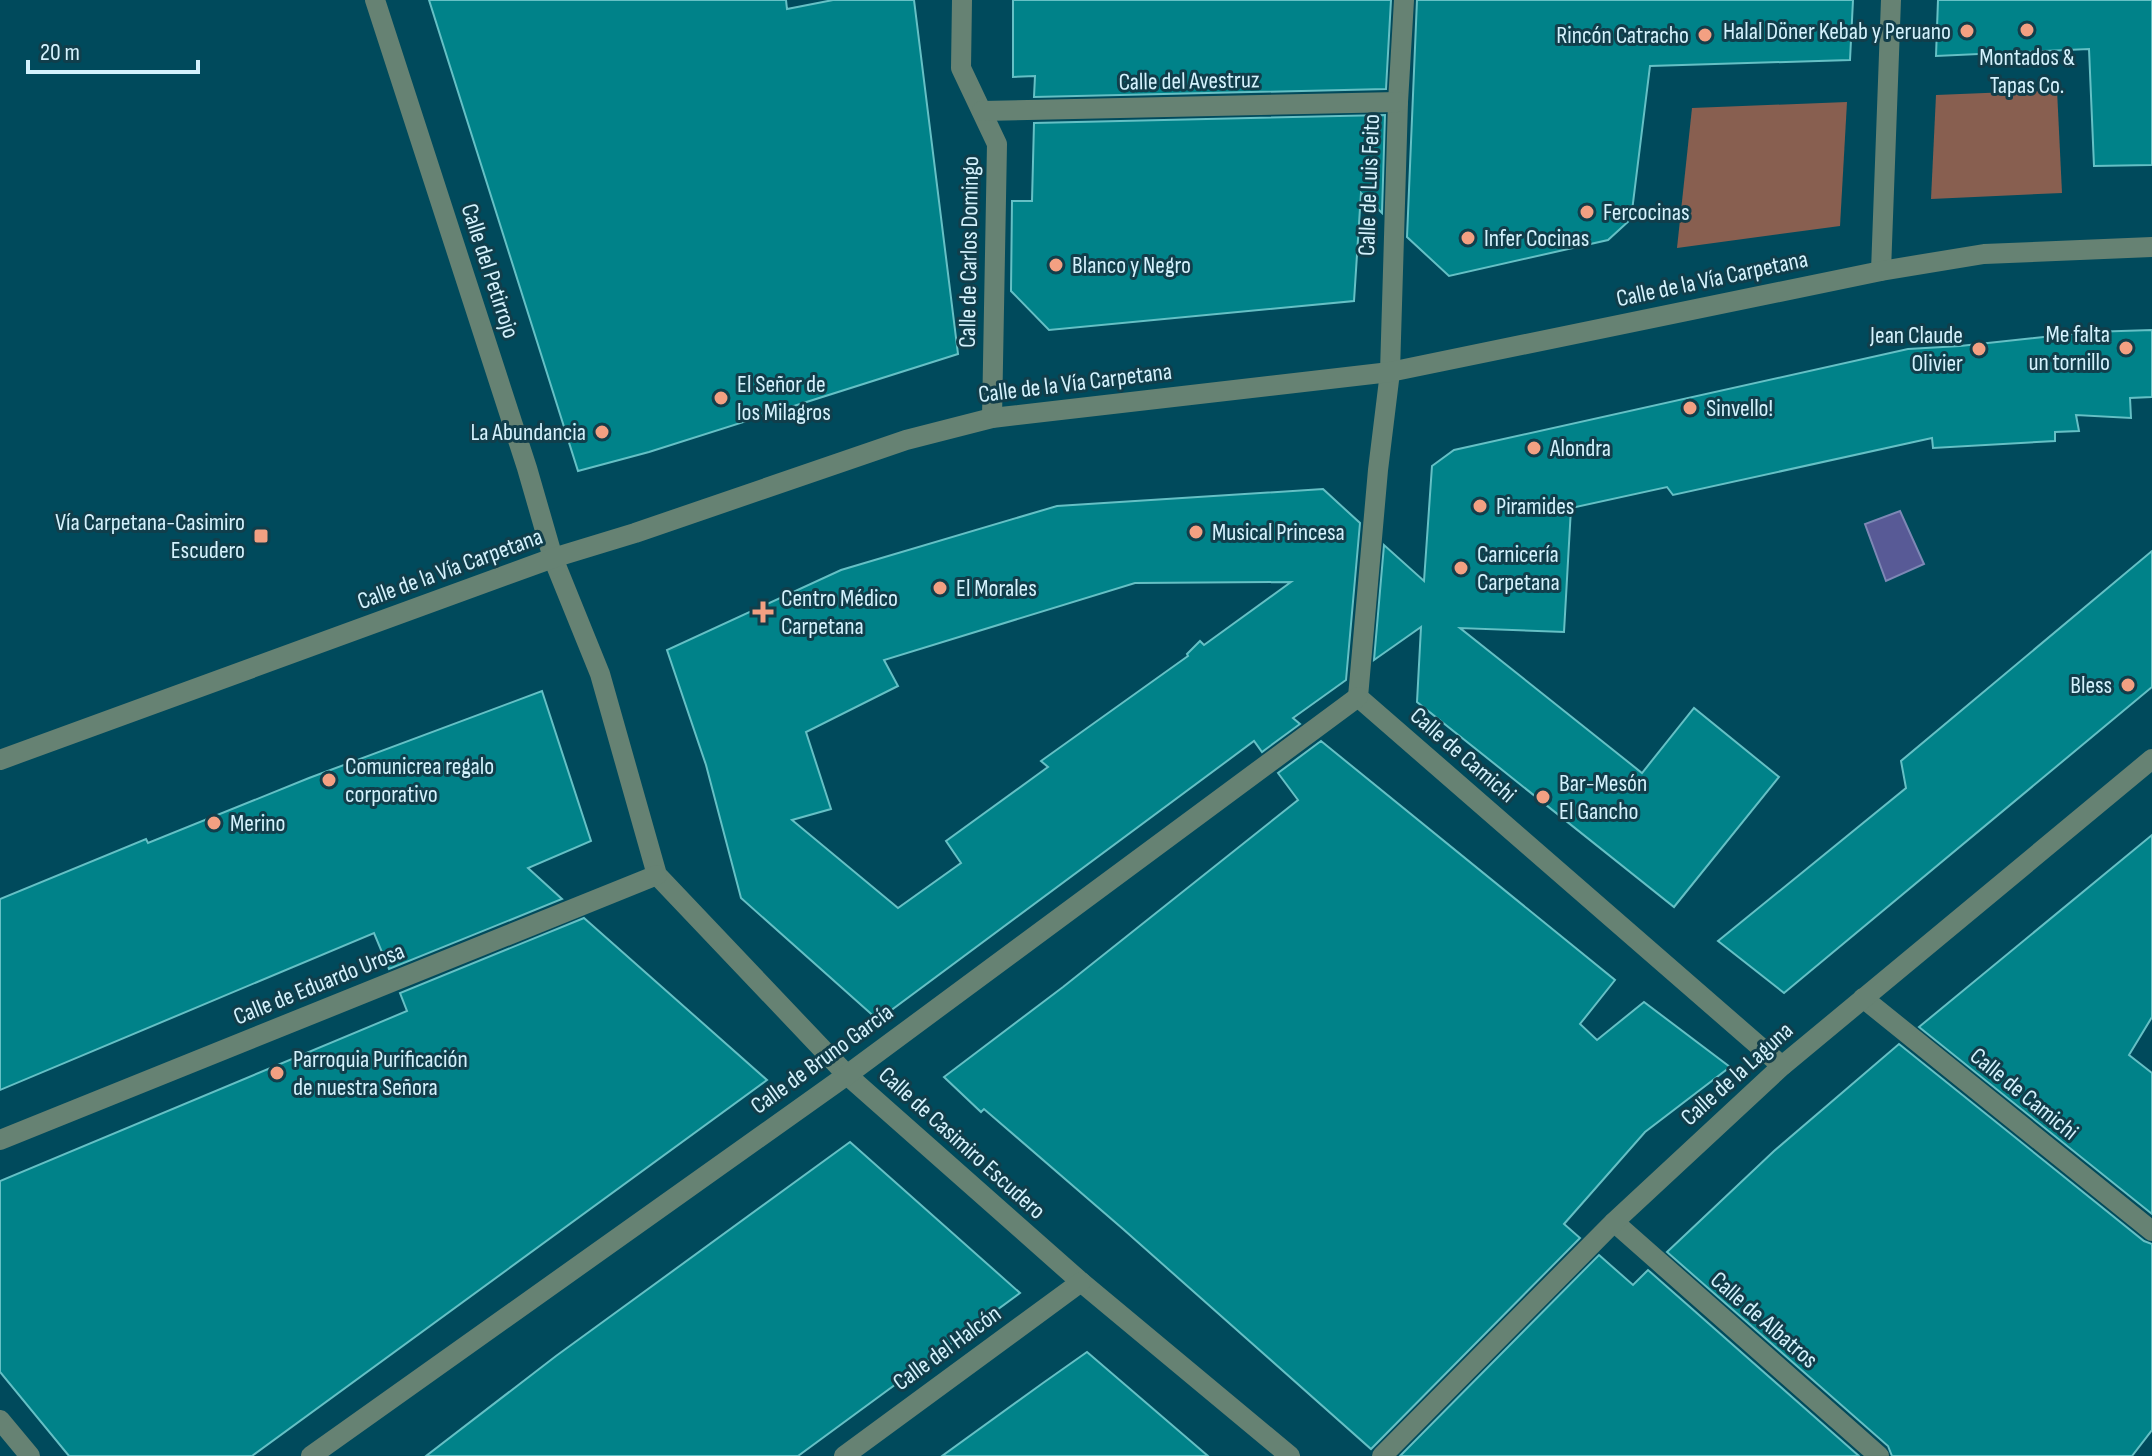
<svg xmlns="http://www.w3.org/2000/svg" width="2152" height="1456" font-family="'Sofia Sans Condensed',sans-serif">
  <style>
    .green { fill: #885f50 }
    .water { fill: #585a96; stroke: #7d88b5; stroke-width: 2 }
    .building { fill: #008289; stroke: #65c0c5; stroke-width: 2; fill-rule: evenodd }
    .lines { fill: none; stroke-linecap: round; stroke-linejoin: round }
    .minor { stroke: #668273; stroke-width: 20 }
    .poi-dot { fill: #f3a082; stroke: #113e4b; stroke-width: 3 }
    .labels { text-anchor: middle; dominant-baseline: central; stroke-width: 6; stroke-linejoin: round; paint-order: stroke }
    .poi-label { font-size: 24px; fill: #d4f2fd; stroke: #113e4b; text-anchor: start }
    .street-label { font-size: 24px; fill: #d4f2fd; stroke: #113e4b }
  </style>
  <rect width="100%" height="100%" fill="#004a5c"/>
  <g class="green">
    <path d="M2057,90L2062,193L1931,199L1936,95Z"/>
    <path d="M1847,102L1840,226L1677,248L1692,108Z"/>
  </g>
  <path class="water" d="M1900,511L1924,564L1886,581L1865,524Z"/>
  <g class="building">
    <path d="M429,0H786L787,9L833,0H914L958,354L649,452L578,471Z"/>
    <path d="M1013,0H1391L1386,89L1034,97L1035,76L1013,77Z"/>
    <path d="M1417,0H1853L1850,60L1650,66L1631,219L1608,240L1449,276L1407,237Z"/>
    <path d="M1938,0H2152V165L2094,166L2089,49L1936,56Z"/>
    <path d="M1385,115L1382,213L1361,193L1354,301L1049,330L1011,291L1012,201H1032L1034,123Z"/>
    <path d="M2152,330V397L2130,398L2131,418L2076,415L2079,431L2055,432V441L1933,448L1932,438L1673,495L1667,487L1571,508L1564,632L1460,628L1642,773L1694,708L1779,777L1674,907L1417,702L1421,627L1374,660L1384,545L1424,581L1432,466L1454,450L1908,349L1960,346L2090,332Z"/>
    <path d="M1323,489L1360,523L1346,680L1293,718L1300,724L1262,752L1254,741L878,1020L741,898L706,765L667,650L841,570L1057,506ZM1291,582L1204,645L1200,641L1187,654L1188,656L1041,761L1048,767L946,841L961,863L898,908L792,820L831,809L806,732L898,686L884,660L1135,583Z"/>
    <path d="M2152,551V687L1784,993L1718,941L1906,788L1901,761Z"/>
    <path d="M542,691L591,841L528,868L562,899L389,969L374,933L0,1090V899L146,839L148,843L309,778Z"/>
    <path d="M1321,741L1615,980L1580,1024L1597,1040L1644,1002L1730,1067L1645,1132L1564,1224L1580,1238L1371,1449L1123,1229L984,1109L981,1112L944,1077L1063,987L1298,800L1278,773Z"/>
    <path d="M2152,835V1017L2129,1055L2152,1073V1214L1919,1027Z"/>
    <path d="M584,918L767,1080L252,1456H69L0,1372V1181L407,1011L400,993Z"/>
    <path d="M1899,1044L2144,1241L2152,1244V1430L2132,1456H1892L1888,1446L1667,1252L1774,1151Z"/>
    <path d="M850,1142L1020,1293L798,1456H426L556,1356Z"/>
    <path d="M1599,1255L1633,1285L1648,1270L1859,1456H1400Z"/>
    <path d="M1087,1352L1208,1456H942L1043,1383Z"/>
  </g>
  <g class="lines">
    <g class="minor">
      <path d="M375,0L527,468L553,558L600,674L657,875L847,1075L1081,1282L1290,1456"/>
      <path d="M962,0L961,68L997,144L992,418"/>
      <path d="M1404,0L1398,102L1390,372L1378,470L1358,697L1782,1066"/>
      <path d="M982,111L1398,102"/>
      <path d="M1881,271L1891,0"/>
      <path d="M0,760L553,558L635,533L906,440L992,418L1390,372L1881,271L1984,254L2152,247"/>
      <path d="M1863,998L2152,1231"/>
      <path d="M0,1140L657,875"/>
      <path d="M1614,1222L1879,1456"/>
      <path d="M0,1420L30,1456"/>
      <path d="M311,1456L847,1075L1358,697"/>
      <path d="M844,1456L1081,1282"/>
      <path d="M1382,1456L1614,1222L1782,1066L2152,759"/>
    </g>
  </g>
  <g class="poi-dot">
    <circle cx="2027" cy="30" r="8"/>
    <circle cx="1967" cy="31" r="8"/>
    <circle cx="1705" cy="35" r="8"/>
    <circle cx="1587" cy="212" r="8"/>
    <circle cx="1468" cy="238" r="8"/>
    <circle cx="1056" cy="265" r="8"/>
    <circle cx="2126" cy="348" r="8"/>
    <circle cx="1979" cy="349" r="8"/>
    <circle cx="721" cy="398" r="8"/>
    <circle cx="1690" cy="408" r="8"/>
    <circle cx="602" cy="432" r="8"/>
    <circle cx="1534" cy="448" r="8"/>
    <circle cx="1480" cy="506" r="8"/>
    <circle cx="1196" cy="532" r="8"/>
    <rect x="253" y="528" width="16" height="16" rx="4"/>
    <circle cx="1461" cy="568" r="8"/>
    <circle cx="940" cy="588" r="8"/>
    <path d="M759 600h8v8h8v8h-8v8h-8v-8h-8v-8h8z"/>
    <circle cx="2128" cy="685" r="8"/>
    <circle cx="329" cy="780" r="8"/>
    <circle cx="1543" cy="797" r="8"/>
    <circle cx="214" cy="823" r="8"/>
    <circle cx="277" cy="1073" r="8"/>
  </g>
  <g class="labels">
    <g class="poi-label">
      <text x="1951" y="31" text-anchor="end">Halal Döner Kebab y Peruano</text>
      <text x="1689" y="35" text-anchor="end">Rincón Catracho</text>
      <text x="2027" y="57" text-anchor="middle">Montados &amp;<tspan x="2027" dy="28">Tapas Co.</tspan></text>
      <text x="1603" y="212">Fercocinas</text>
      <text x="1484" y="238">Infer Cocinas</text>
      <text x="1072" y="265">Blanco y Negro</text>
      <text x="2110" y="334" text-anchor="end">Me falta<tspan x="2110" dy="28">un tornillo</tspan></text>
      <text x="1963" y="335" text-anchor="end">Jean Claude<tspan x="1963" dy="28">Olivier</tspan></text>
      <text x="737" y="384">El Señor de<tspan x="737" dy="28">los Milagros</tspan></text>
      <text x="1706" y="408">Sinvello!</text>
      <text x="586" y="432" text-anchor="end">La Abundancia</text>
      <text x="1550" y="448">Alondra</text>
      <text x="1496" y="506">Piramides</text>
      <text x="245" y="522" text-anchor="end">Vía Carpetana-Casimiro<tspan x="245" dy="28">Escudero</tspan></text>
      <text x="1212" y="532">Musical Princesa</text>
      <text x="1477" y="554">Carnicería<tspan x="1477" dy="28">Carpetana</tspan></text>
      <text x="956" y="588">El Morales</text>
      <text x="781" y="598">Centro Médico<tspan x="781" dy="28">Carpetana</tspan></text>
      <text x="2112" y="685" text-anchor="end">Bless</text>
      <text x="345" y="766">Comunicrea regalo<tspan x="345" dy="28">corporativo</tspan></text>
      <text x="1559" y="783">Bar-Mesón<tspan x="1559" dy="28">El Gancho</tspan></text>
      <text x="230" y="823">Merino</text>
      <text x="293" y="1059">Parroquia Purificación<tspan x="293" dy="28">de nuestra Señora</tspan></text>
    </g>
    <g class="street-label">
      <text transform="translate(1189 81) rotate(-1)">Calle del Avestruz</text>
      <text transform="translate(1369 185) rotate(-88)">Calle de Luis Feito</text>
      <text transform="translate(969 252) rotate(-89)">Calle de Carlos Domingo</text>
      <text transform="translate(490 271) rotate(72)">Calle del Petirrojo</text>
      <text transform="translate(1712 279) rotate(-12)">Calle de la Vía Carpetana</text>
      <text transform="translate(1075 383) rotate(-7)">Calle de la Vía Carpetana</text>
      <text transform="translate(450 569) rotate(-20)">Calle de la Vía Carpetana</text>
      <text transform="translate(1463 755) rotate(41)">Calle de Camichi</text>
      <text transform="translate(319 984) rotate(-22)">Calle de Eduardo Urosa</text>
      <text transform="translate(822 1059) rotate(-36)">Calle de Bruno García</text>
      <text transform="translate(1737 1074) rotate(-42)">Calle de la Laguna</text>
      <text transform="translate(2024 1094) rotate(39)">Calle de Camichi</text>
      <text transform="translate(962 1143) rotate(42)">Calle de Casimiro Escudero</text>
      <text transform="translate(1764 1320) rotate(41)">Calle de Albatros</text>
      <text transform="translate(947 1348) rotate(-36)">Calle del Halcón</text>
    </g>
  </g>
  <path d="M28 60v12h170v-12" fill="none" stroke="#d4f2fd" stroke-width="4"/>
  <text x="40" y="60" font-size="24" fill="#d4f2fd" stroke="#113e4b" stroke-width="6" paint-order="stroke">20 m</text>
</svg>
